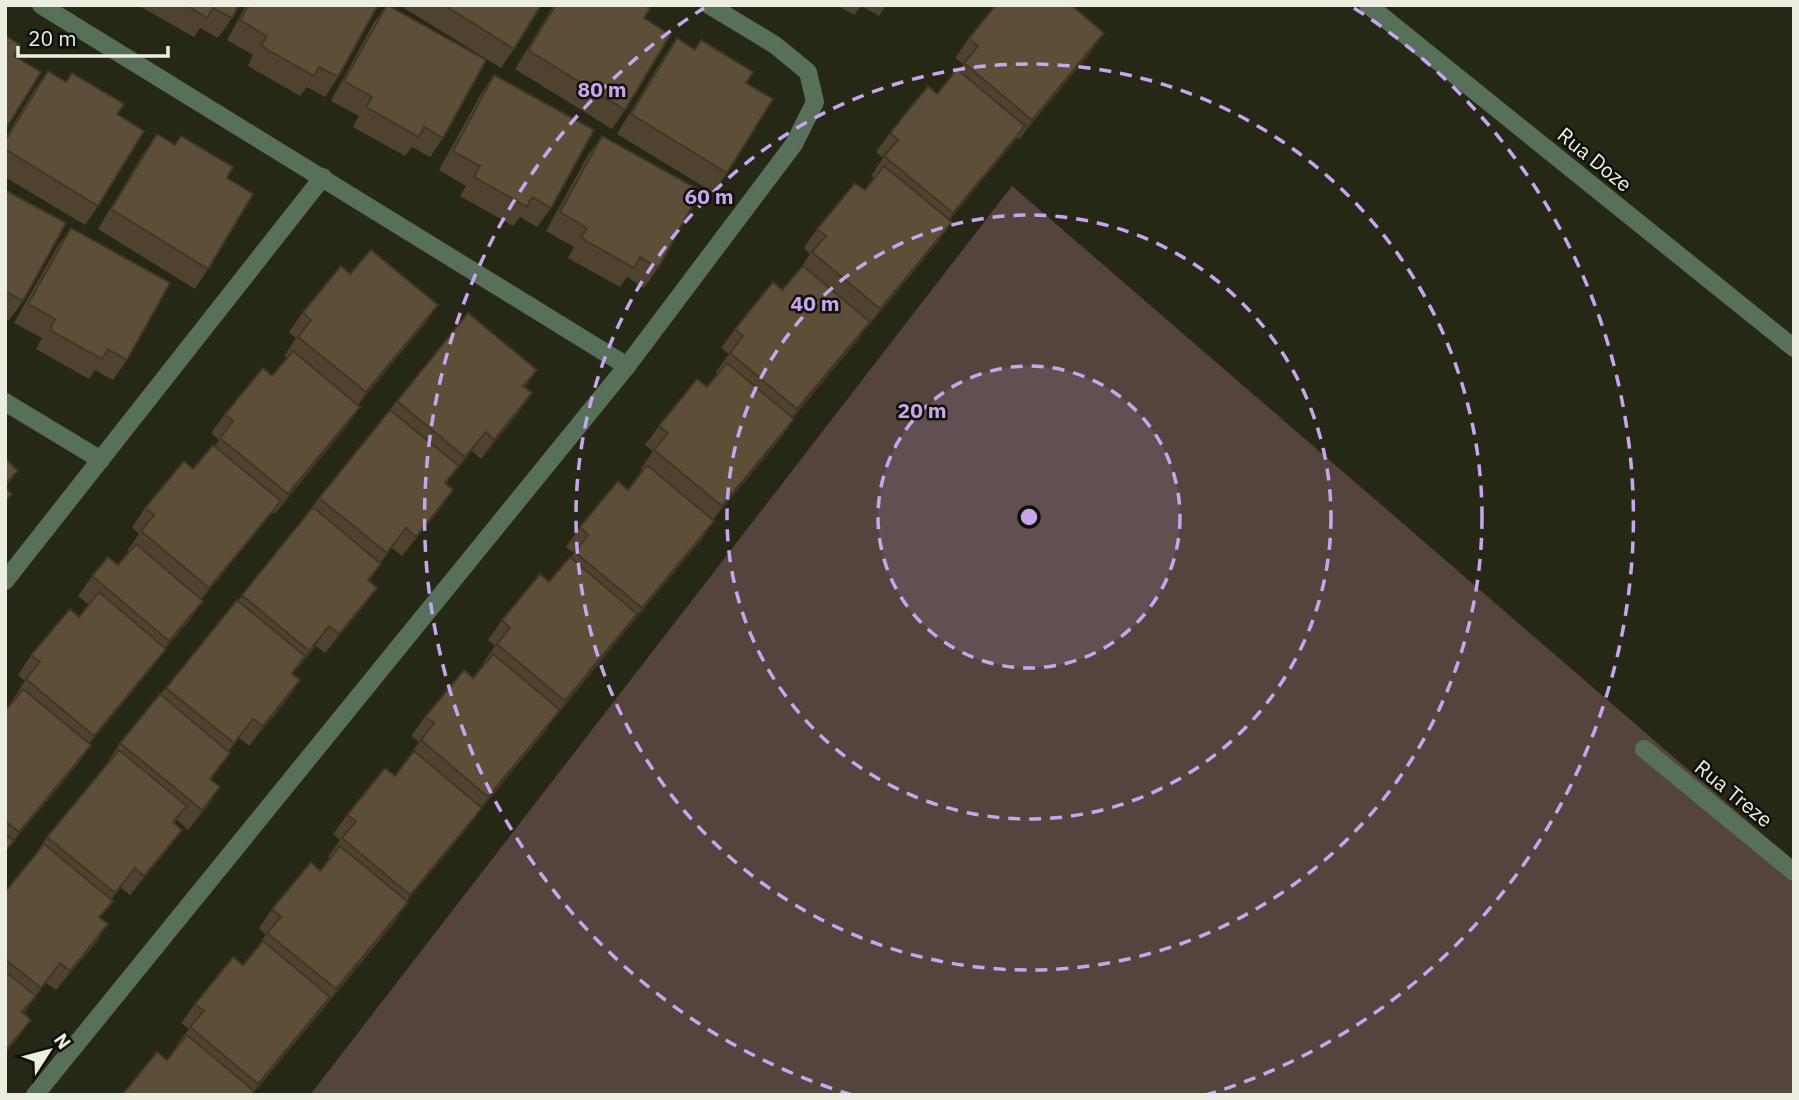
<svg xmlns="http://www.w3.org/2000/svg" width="1799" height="1100" font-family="'IBM Plex Sans',sans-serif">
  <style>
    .green { fill: #54443d }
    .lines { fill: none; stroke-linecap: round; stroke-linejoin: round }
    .street { stroke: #57705a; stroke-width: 18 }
    .wall { fill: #4f432f }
    .shaded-wall { fill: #403726 }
    .building { fill: #5c4e37; stroke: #403726; stroke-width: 2 }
    .ring { fill: none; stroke: #c7a6ef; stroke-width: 3.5; stroke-dasharray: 12 9 }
    .labels { text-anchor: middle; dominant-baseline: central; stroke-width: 5; stroke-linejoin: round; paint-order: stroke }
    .street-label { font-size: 21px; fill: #eceee2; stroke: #0f1008 }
    .centre { fill: #c7a6ef; stroke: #0f1008; stroke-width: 3.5 }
    .ring-label { font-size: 21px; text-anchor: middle; font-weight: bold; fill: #c7a6ef; stroke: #0f1008; stroke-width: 5; stroke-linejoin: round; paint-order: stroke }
  </style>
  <rect width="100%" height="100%" fill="#262816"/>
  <path class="green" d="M1012,186L1794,861V1095H310Z"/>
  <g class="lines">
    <g class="street">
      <path d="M1368,5L1794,348"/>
      <path d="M627,366L794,144L815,102L808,72L775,45L709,5"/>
      <path d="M5,402L101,460"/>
      <path d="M5,581L323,177"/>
      <path d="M1644,749L1794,872"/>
      <path d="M35,1095L627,366L41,5"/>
    </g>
  </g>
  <g class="wall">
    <path d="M142,5H239L232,18L218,38L200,28L194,37L141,7Z"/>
    <path d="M246,5H378L338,77L325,97L307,87L300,96L248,66L253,55L227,40Z"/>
    <path d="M387,5L443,138L430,157L412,147L405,156L353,127L359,116L331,101L373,24Z"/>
    <path d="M406,5H541L514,49L501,68L404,8Z"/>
    <path d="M554,5H645L644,18L625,110L612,129L515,69Z"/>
    <path d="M836,5H886L879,16L861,6L854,15Z"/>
    <path d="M677,38L695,49L701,40L746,83L727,173L714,193L617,134L663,58Z"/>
    <path d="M969,38L1091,52L1019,139L1017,138L949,220L952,222L938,242L866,329L865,328L857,341L793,418L781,438L713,520L701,540L559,711L547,729L482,808L468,827L407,901L395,922L252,1095H122L167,1060L177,1047L176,1046L189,1029L181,1023L195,1004L243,965L266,935L259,928L272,909L320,871L330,859L328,857L340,840L333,834L347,815L395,776L419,742L411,736L425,717L473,678L484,664L483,663L495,646L488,640L502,620L549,582L570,558L574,553L566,547L580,527L628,490L643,471L641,469L653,451L645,445L659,426L707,387L718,374L716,372L729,354L721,348L735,329L782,290L799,271L810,254L804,248L817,229L865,190L874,178L871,176L883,158L876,152L890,133L937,94L959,70L963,64L955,58Z"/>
    <path d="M48,71L66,82L72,73L117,114L98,206L85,225L5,177V138L34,90Z"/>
    <path d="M494,75L551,208L537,227L520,217L513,226L460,196L466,186L439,170L481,94Z"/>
    <path d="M157,134L175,145L181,136L227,178L208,269L195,289L98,229L143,154Z"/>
    <path d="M602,136L658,268L644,288L627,277L620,287L568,258L574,247L546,231L588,155Z"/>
    <path d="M5,190L23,301L9,320L5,318Z"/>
    <path d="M71,228L127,360L113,380L95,370L89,379L36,349L42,338L14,323L57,247Z"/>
    <path d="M350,274L438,305L424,325L358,405L360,407L347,426L275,514L273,512L201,600L189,621L166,648L152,668L89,744L91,745L77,765L12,843L5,853V711L14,700L13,699L25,681L18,675L31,655L79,617L89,605L78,596L92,576L118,565L129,552L127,551L139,534L132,527L145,508L193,469L215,446L219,440L211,433L225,414L272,376L287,358L284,356L296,338L289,332L303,312Z"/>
    <path d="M537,370L525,387L519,412L481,459L472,451L451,476L446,484L440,509L402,556L392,548L380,563L381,564L369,581L363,607L325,653L316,646L295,670L293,674L287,700L249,746L239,738L229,751L211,779L220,787L207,807L188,830L177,820L175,823L168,849L130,895L121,888L111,900L113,901L100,918L108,924L95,944L56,990L46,983L36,996L24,1014L31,1020L5,1054V892L34,856L47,837L107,763L120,743L238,601L306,515L319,498L397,401Z"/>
  </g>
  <g class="shaded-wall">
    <path d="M1104,33L1091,52L1019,139L1032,120Z"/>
    <path d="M1025,126L1011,146L939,233L953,213Z"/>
    <path d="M952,222L938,242L866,329L880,309Z"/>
    <path d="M438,305L424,325L352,412L366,392Z"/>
    <path d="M870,322L857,341L784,429L797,409Z"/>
    <path d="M532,393L519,412L481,459L494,440Z"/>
    <path d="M360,407L347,426L275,514L288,494Z"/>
    <path d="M794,419L781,438L709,525L722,506Z"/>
    <path d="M486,432L472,451L452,476L465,457Z"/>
    <path d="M18,471L5,489V484Z"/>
    <path d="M453,490L440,509L402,556L416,537Z"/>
    <path d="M281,501L267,520L195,607L209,588Z"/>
    <path d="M714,521L701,540L629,627L642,608Z"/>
    <path d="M406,528L392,548L373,572L387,553Z"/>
    <path d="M377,588L363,607L325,653L339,634Z"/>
    <path d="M203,601L189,621L155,661L169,641Z"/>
    <path d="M637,614L624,633L482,808L468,827L396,914L410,895L475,816L488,797Z"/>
    <path d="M329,626L316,646L296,671L309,651Z"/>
    <path d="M166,649L152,668L80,755L94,736Z"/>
    <path d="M300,680L287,700L249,746L263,726Z"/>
    <path d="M253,719L239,738L220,762L234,743Z"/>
    <path d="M91,745L77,765L12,843L5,853V851L19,832Z"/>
    <path d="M220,787L207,807L188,830L202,810Z"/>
    <path d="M182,830L168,849L130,895L144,876Z"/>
    <path d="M135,868L121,888L101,912L115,893Z"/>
    <path d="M408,902L395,922L323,1009L336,989Z"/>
    <path d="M108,924L95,944L56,990L70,971Z"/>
    <path d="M60,963L31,1002L36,996L23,1015L22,1012Z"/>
    <path d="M330,997L317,1016L251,1095L258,1084Z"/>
    <path d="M31,1020L17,1039L5,1054V1051Z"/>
  </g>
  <g class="building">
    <path d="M186,5H239L232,18L213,8L207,18Z"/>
    <path d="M249,5H378L338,77L319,67L314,76L261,46L267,36L240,20Z"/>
    <path d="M387,5L486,60L443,138L424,127L419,137L366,107L372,97L344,81Z"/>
    <path d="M444,5H541L514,49Z"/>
    <path d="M556,5H645L650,8L644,18L670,35L625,110L528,50Z"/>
    <path d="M996,5H1071L1104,33L1032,120L964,63L978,46L969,38Z"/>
    <path d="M5,35L20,45L14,56L41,72L5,130Z"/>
    <path d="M677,38L695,50L701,40L753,72L746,83L773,99L727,173L631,114Z"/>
    <path d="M957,69L1025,126L953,213L884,156L898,140L890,133L928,86L937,94Z"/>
    <path d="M48,71L66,82L72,73L124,104L117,114L144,131L98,206L5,149V141Z"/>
    <path d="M494,75L594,130L551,208L532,197L527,207L474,177L480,166L453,151Z"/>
    <path d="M157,134L175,145L181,136L233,167L227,178L253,194L208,269L111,209Z"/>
    <path d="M602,136L701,191L658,268L640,257L634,268L581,238L587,228L560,212Z"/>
    <path d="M884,166L952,222L880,309L812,252L826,236L817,229L855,183L865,190Z"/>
    <path d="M5,190L66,223L23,301L5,291Z"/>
    <path d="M71,228L170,283L127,360L108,349L102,359L50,330L55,319L28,304Z"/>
    <path d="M371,250L438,305L366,392L298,337L311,320L303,312L341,266L350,274Z"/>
    <path d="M803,266L870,322L797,409L730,353L743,336L735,329L773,282L782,290Z"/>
    <path d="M468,313L537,370L523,386L532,393L494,440L486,432L465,457L397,401Z"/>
    <path d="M293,351L360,407L288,494L220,438L233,421L225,414L263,368L272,376Z"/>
    <path d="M727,363L794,419L722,506L654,450L668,433L659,426L697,379L707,387Z"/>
    <path d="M390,410L459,466L445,483L453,490L416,537L406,528L387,553L319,498Z"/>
    <path d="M213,445L281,501L209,588L141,531L154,515L145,508L184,461L193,469Z"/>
    <path d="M5,458L18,471L5,484Z"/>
    <path d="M647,465L714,521L642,608L575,552L588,535L580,527L618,481L628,490Z"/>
    <path d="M5,488L12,494L5,501Z"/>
    <path d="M313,507L381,564L368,580L377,588L339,634L329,626L309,651L242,595Z"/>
    <path d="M136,544L203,601L169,641L92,576L108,557L118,565Z"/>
    <path d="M570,557L637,614L565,701L497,644L510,628L502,620L540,574L549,582Z"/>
    <path d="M99,592L166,649L94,736L26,679L40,662L31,655L70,609L79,617Z"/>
    <path d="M237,600L305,656L292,673L300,680L263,726L253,719L234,743L166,688Z"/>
    <path d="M493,654L560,710L488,797L421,740L434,723L425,717L464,670L473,678Z"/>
    <path d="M23,689L91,745L19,832L5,821V711Z"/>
    <path d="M160,694L230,753L210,779L220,787L202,810L120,743Z"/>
    <path d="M119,750L187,806L173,822L182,830L144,876L135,868L115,893L47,837Z"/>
    <path d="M414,751L482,808L410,895L342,838L356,821L347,815L385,768L395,776Z"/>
    <path d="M5,834L14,841L5,851Z"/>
    <path d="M44,844L113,901L99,917L108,924L70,971L60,963L41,988L5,959V892Z"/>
    <path d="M340,846L408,902L336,989L267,933L281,917L272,909L311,862L320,871Z"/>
    <path d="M263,941L330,997L258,1084L190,1027L204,1011L195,1004L233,957L243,965Z"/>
    <path d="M5,971L36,996L22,1012L31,1020L5,1051Z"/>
    <path d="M187,1035L254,1091L251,1095H122L157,1052L167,1060Z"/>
  </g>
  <circle cx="1029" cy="517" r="151" fill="#c7a6ef" fill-opacity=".12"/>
  <g class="ring">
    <circle cx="1029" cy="517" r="151"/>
    <circle cx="1029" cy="517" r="302"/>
    <circle cx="1029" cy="517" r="453"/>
    <path d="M852 1095A604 604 0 0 1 704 8M1354 8A604 604 0 0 1 1206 1095"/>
  </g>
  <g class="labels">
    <g class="street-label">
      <text transform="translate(1595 159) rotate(39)">Rua Doze</text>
      <text transform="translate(1734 793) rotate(39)">Rua Treze</text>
    </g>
  </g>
  <circle cx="1029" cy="517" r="10" class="centre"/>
  <g class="ring-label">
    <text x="602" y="97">80 m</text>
    <text x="709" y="204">60 m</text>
    <text x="815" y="311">40 m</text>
    <text x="922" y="418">20 m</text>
  </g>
  <rect width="1799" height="1100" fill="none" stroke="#eceee2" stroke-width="14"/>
  <g transform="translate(49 1051) rotate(54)" stroke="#0f1008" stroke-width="5" paint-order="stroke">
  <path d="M0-5L12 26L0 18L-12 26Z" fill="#eceee2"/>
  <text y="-10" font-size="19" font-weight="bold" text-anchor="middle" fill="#eceee2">N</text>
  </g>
  <path d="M18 46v10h150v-10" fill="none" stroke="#eceee2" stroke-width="3.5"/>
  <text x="28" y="46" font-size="21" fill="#eceee2" stroke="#0f1008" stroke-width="5" paint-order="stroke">20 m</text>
</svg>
